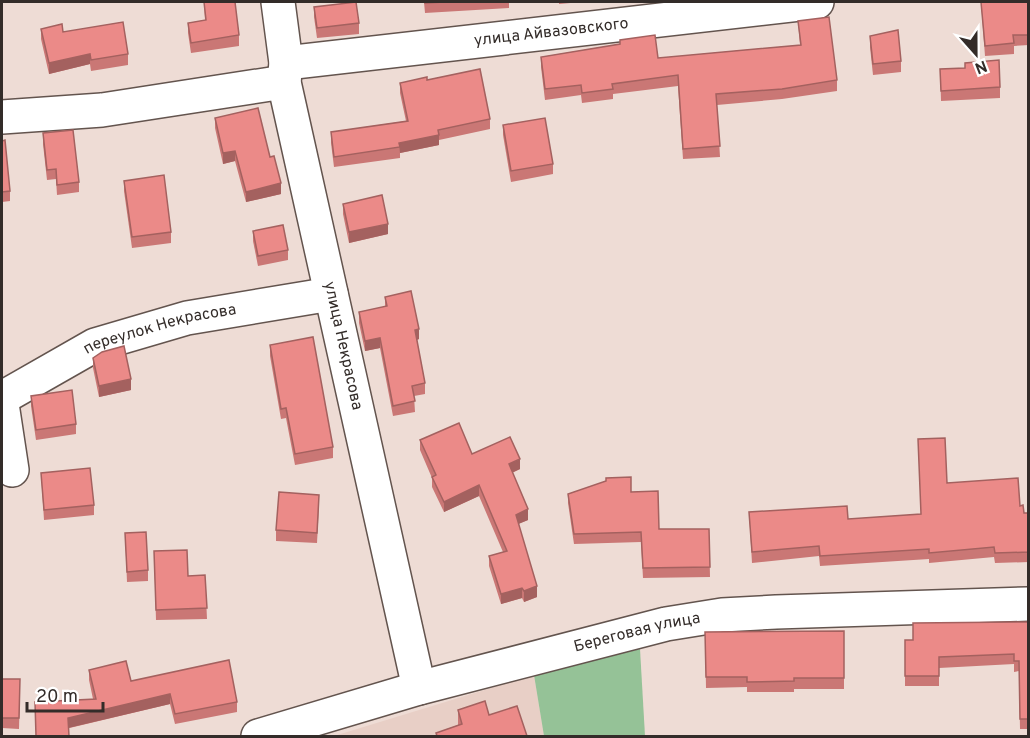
<svg xmlns="http://www.w3.org/2000/svg" width="1030" height="738" font-family="Overpass,sans-serif">
  <style>
    .built { fill: #e8cfc6 }
    .green { fill: #95c297 }
    .lines { fill: none; stroke-linecap: round; stroke-linejoin: round }
    .minor-casing { stroke: #63544e; stroke-width: 36 }
    .minor { stroke: #fff; stroke-width: 33 }
    .wall { fill: #ca7775 }
    .shaded-wall { fill: #a4615f }
    .building { fill: #eb8a88; stroke: #a4615f; stroke-width: 1.5 }
    .labels { text-anchor: middle; dominant-baseline: central; stroke-width: 6; stroke-linejoin: round; paint-order: stroke }
    .street-label { font-size: 16px; fill: #332c29; stroke: #fff }
  </style>
  <rect width="100%" height="100%" fill="#eedcd5"/>
  <path class="built" d="M534,675L544,736H334Z"/>
  <path class="green" d="M640,649L645,736H544L534,675Z"/>
  <g class="lines">
    <defs>
      <g id="minor">
        <path id="s1" d="M278,2L286,63L284,82L419,688"/>
        <path id="s2" d="M286,63L817,2"/>
        <path d="M2,117L102,110L284,82"/>
        <path id="s3" d="M2,398L95,345L187,318L331,294"/>
        <path d="M2,404L12,470"/>
        <path id="s4" d="M258,736L419,688L666,624L722,615L776,612L1028,604"/>
      </g>
    </defs>
    <use href="#minor" class="minor-casing"/>
    <use href="#minor" class="minor"/>
  </g>
  <g class="wall">
    <rect x="2" y="2" width="1" height="13"/>
    <path d="M204,2H235L239,35V46L191,53L188,33V23L205,20Z"/>
    <path d="M424,2H509V8L425,13Z"/>
    <path d="M559,2H582L559,4Z"/>
    <path d="M981,2H1029V45L1014,46V54L985,56Z"/>
    <path d="M314,7L359,23V34L317,38L314,17Z"/>
    <path d="M798,21L837,80V91L782,99L717,105L720,157L683,159L678,86L613,94V99L582,103L581,95L545,100L541,67V57L620,44V40L658,58L800,45Z"/>
    <path d="M41,29L63,32L128,54V65L91,71L90,64L49,74L41,39Z"/>
    <path d="M870,36L901,61V72L873,75L870,47Z"/>
    <path d="M940,69L1000,87V98L941,101Z"/>
    <path d="M427,80L490,119V129L439,140V145L400,153V158L334,167L331,143V132L406,121L400,93V83Z"/>
    <path d="M215,118L270,157L281,194L246,202L235,161L223,164L215,128Z"/>
    <path d="M503,125L553,164V174L511,182L503,135Z"/>
    <path d="M43,133L79,182V192L57,195L56,179L47,180L43,144Z"/>
    <path d="M2,141L10,191V201L2,202Z"/>
    <path d="M124,181L171,232V243L132,248L124,191Z"/>
    <path d="M343,204L388,234L349,243L343,214Z"/>
    <path d="M253,231L288,250V260L258,266L253,241Z"/>
    <path d="M385,297L419,339L417,340L425,383V394L414,396L415,412L393,416L380,348L365,351L359,323V312L385,307Z"/>
    <path d="M270,345L333,447V458L295,465L286,418L281,419L270,356Z"/>
    <path d="M93,358L131,390L99,397L93,368Z"/>
    <path d="M31,396L76,424V434L36,440L31,406Z"/>
    <path d="M420,440L472,454L520,469L512,473L528,520L518,524L537,597L524,602L522,598L501,604L489,566V556L503,552L479,496L444,512L432,487V478L420,450Z"/>
    <path d="M41,473L94,505V515L44,520Z"/>
    <path d="M947,483L1020,506L1024,513H1029V562L995,563L994,557L929,563V559L820,566L819,556L752,563L749,512L848,519L921,514Z"/>
    <path d="M631,492L659,529H709L710,577L643,578L641,542L574,544L568,503V494Z"/>
    <path d="M319,505L317,543L276,541V530Z"/>
    <path d="M125,533L148,570V581L127,582Z"/>
    <path d="M154,551L188,576L205,575L207,619L156,620Z"/>
    <path d="M1029,622V729H1020L1019,671L1014,672V664L939,668V686H905V640H913Z"/>
    <path d="M844,631V689H794V692H747V687L706,688L705,632Z"/>
    <path d="M89,670L131,681L237,702V712L175,724L170,704L36,736L93,699L89,680Z"/>
    <path d="M2,679L20,690L19,729L2,728Z"/>
    <path d="M458,710L489,715L527,736H436V733L458,725Z"/>
  </g>
  <g class="shaded-wall">
    <path d="M90,54V64L49,74V63Z"/>
    <path d="M439,135V145L400,153L399,143Z"/>
    <path d="M235,151V161L223,164V153Z"/>
    <path d="M281,183V194L246,202V192Z"/>
    <path d="M388,224V234L349,243V232Z"/>
    <path d="M419,329V339L415,340V330Z"/>
    <path d="M380,338V348L365,351V341Z"/>
    <path d="M131,379V390L99,397V386Z"/>
    <path d="M520,459V469L509,474V464Z"/>
    <path d="M479,485V496L444,512V502Z"/>
    <path d="M528,509V520L516,525V515Z"/>
    <path d="M537,586V597L524,602V591Z"/>
    <path d="M522,588V598L501,604V594Z"/>
    <path d="M170,694V704L68,728V718Z"/>
  </g>
  <g class="building">
    <path d="M204,2H235L239,35L191,43L188,23L206,20Z"/>
    <path d="M356,2L359,23L317,28L314,7Z"/>
    <path d="M425,2H445L425,3Z"/>
    <path d="M981,2H1029V35H1013L1014,43L985,46Z"/>
    <path d="M829,17L837,80L782,89L716,94L720,146L683,149L678,75L612,84L613,89L582,93L581,85L545,89L541,57L620,44V40L655,35L658,58L801,45L798,21Z"/>
    <path d="M123,22L128,54L91,60L90,54L49,63L41,29L62,24L63,32Z"/>
    <path d="M898,30L901,61L873,64L870,36Z"/>
    <path d="M999,60L1000,87L941,91L940,69L965,68V63Z"/>
    <path d="M480,69L490,119L438,130L439,135L399,143L400,147L334,157L331,132L408,121L400,83L427,77V80Z"/>
    <path d="M258,108L270,157L274,156L281,183L246,192L235,151L223,153L215,118Z"/>
    <path d="M545,118L553,164L511,171L503,125Z"/>
    <path d="M73,130L79,182L57,185L56,169L47,170L43,133Z"/>
    <path d="M5,140L10,191L2,192V141Z"/>
    <path d="M164,175L171,232L132,237L124,181Z"/>
    <path d="M382,195L388,224L349,232L343,204Z"/>
    <path d="M283,225L288,250L258,256L253,231Z"/>
    <path d="M411,291L419,329L415,330L425,383L412,386L415,401L393,406L380,338L365,341L359,312L387,306L385,297Z"/>
    <path d="M313,337L333,447L295,454L286,408L281,409L270,345Z"/>
    <path d="M124,346L131,379L99,386L93,358L102,352Z"/>
    <path d="M72,390L76,424L36,430L31,396Z"/>
    <path d="M459,423L472,454L510,437L520,459L509,464L528,509L516,515L537,586L524,591L522,588L501,594L489,556L507,551L479,485L444,502L432,477L436,475L420,440Z"/>
    <path d="M945,438L947,483L1018,478L1020,506L1023,505L1024,513H1029V552L995,553L994,547L929,553V549L820,556L819,546L752,552L749,512L847,506L848,519L921,514L918,439Z"/>
    <path d="M90,468L94,505L44,510L41,473Z"/>
    <path d="M631,477V492L658,491L659,529H709L710,567L643,568L641,532L574,534L568,494L606,481V478Z"/>
    <path d="M279,492L319,495L317,533L276,530Z"/>
    <path d="M146,532L148,570L127,572L125,533Z"/>
    <path d="M187,550L188,576L205,575L207,608L156,610L154,551Z"/>
    <path d="M1029,622V719H1020L1019,661H1014V654L939,657V676H905V640H913V623Z"/>
    <path d="M844,631V678H794V681L747,682V677H706L705,632Z"/>
    <path d="M229,660L237,702L175,714L170,694L68,718L69,736H36L35,702L96,699L89,670L126,661L131,681Z"/>
    <path d="M2,679H20L19,718H2Z"/>
    <path d="M485,701L489,715L517,706L527,736H437L436,733L462,724L458,710Z"/>
  </g>
  <g class="labels">
    <g class="street-label">
      <text stroke="none"><textPath href="#s2" startOffset="267">улица Айвазовского</textPath></text>
      <text stroke="none"><textPath href="#s3" startOffset="174">переулок Некрасова</textPath></text>
      <text stroke="none"><textPath href="#s1" startOffset="351">улица Некрасова</textPath></text>
      <text stroke="none"><textPath href="#s4" startOffset="393">Береговая улица</textPath></text>
    </g>
  </g>
  <rect width="1030" height="738" fill="none" stroke="#332c29" stroke-width="6"/>
  <g transform="translate(976 54) rotate(159)" stroke="#ffffff" stroke-width="4.5" paint-order="stroke">
  <path d="M0-4.5L10 22L0 15L-10 22Z" fill="#332c29"/>
  <text y="-9" font-size="16" font-weight="bold" text-anchor="middle" fill="#332c29">N</text>
  </g>
  <path d="M27 702v9h76v-9" fill="none" stroke="#332c29" stroke-width="3"/>
  <text x="36" y="702" font-size="18" fill="#332c29" stroke="#ffffff" stroke-width="4.5" paint-order="stroke">20 m</text>
</svg>
